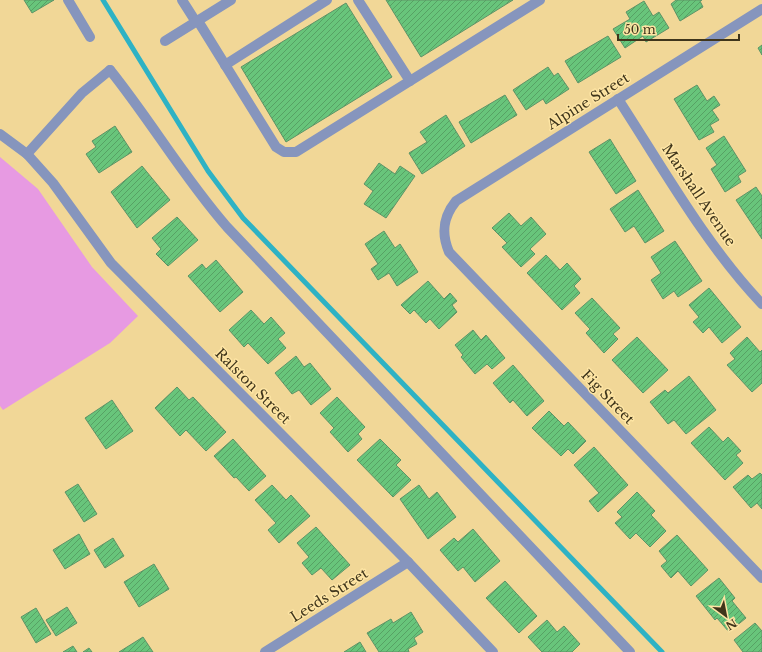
<svg xmlns="http://www.w3.org/2000/svg" width="762" height="652" font-family="'Libre Baskerville',serif">
  <style>
    .grass { fill: #e79ae2 }
    .lines { fill: none; stroke-linecap: round; stroke-linejoin: round }
    .stream { stroke: #2eb2c4; stroke-width: 5 }
    .building { fill: url(#building-hatch); stroke: #5e9367 }
    .lane { stroke: #8695bd; stroke-width: 10 }
    .street { stroke: #8695bd; stroke-width: 10 }
    .labels { text-anchor: middle; dominant-baseline: central; stroke-width: 3; stroke-linejoin: round; paint-order: stroke }
    .street-label { font-size: 14px; fill: #3f351b; stroke: #fee5a4 }
  </style>
  <defs>
    <pattern id="building-hatch" width="6" height="6" patternUnits="userSpaceOnUse"><rect width="6" height="6" fill="#68c57b"/><path d="M-1 1l2-2M0 6l6-6M5 7l2-2" fill="none" stroke="#57a164"/></pattern>
  </defs>
  <rect width="100%" height="100%" fill="#f1d797"/>
  <path class="grass" d="M0,157L38,189L92,267L138,316L110,343L3,410L0,406Z"/>
  <g class="lines">
    <path class="stream" d="M103,0L208,171L243,218L662,652"/>
  </g>
  <g class="building">
    <path d="M24,0H54L32,13Z"/>
    <path d="M386,0H513L421,57Z"/>
    <path d="M676,0H702L700,1L703,7L680,21L671,4Z"/>
    <path d="M644,1L653,16L659,12L669,28L646,42L643,36L625,48L613,29L630,19L626,12Z"/>
    <path d="M346,3L392,77L286,142L241,67Z"/>
    <path d="M608,36L621,57L578,83L565,61Z"/>
    <path d="M762,45V55L758,48Z"/>
    <path d="M548,67L554,76L558,73L569,89L546,104L543,99L526,110L513,90Z"/>
    <path d="M697,85L707,101L714,96L720,105L712,110L719,120L710,125L714,132L699,140L674,99Z"/>
    <path d="M505,95L517,115L471,143L459,122Z"/>
    <path d="M446,115L465,146L422,174L409,153L427,142L420,132Z"/>
    <path d="M115,126L132,152L99,173L86,154L96,147L92,141Z"/>
    <path d="M724,136L746,171L738,176L741,182L725,192L711,169L717,165L706,148Z"/>
    <path d="M610,139L636,181L616,194L589,152Z"/>
    <path d="M379,163L395,174L400,166L415,176L386,218L364,204L373,191L364,184Z"/>
    <path d="M142,166L170,200L137,228L111,192Z"/>
    <path d="M756,187L762,196V239L736,200Z"/>
    <path d="M638,190L664,231L645,243L634,226L625,232L610,209Z"/>
    <path d="M509,213L521,226L531,217L546,234L530,249L535,254L521,267L502,247L507,243L492,228Z"/>
    <path d="M177,217L198,240L168,266L156,254L161,249L152,238Z"/>
    <path d="M384,231L395,248L400,244L418,272L397,286L389,273L378,280L371,269L378,264L365,244Z"/>
    <path d="M675,241L702,281L678,297L674,291L663,299L651,280L661,273L651,257Z"/>
    <path d="M546,255L560,270L567,263L581,279L574,286L580,293L562,310L527,273Z"/>
    <path d="M216,260L243,292L220,312L188,276L202,264L206,269Z"/>
    <path d="M428,281L444,299L450,293L457,301L452,305L457,312L439,329L430,319L426,323L414,310L410,314L401,305Z"/>
    <path d="M709,288L741,327L722,343L709,327L703,333L693,322L699,317L689,305Z"/>
    <path d="M592,298L620,328L613,334L618,339L604,353L586,333L590,329L575,313Z"/>
    <path d="M251,310L264,324L271,317L285,333L278,339L286,348L268,364L248,343L244,347L229,330Z"/>
    <path d="M473,330L481,340L486,335L505,358L492,369L487,364L475,374L461,357L463,355L455,345Z"/>
    <path d="M637,337L668,370L643,393L612,360Z"/>
    <path d="M747,337L760,352L762,350V383L752,392L727,365L735,359L730,353Z"/>
    <path d="M296,356L304,367L310,363L331,389L311,405L299,390L292,394L275,373Z"/>
    <path d="M513,365L544,401L527,416L513,400L510,403L493,383Z"/>
    <path d="M689,376L716,410L686,434L674,420L668,424L650,402L665,390L668,393Z"/>
    <path d="M177,387L189,400L193,397L226,432L206,451L186,430L180,436L155,408Z"/>
    <path d="M337,397L365,427L358,434L362,439L348,452L330,432L334,428L320,413Z"/>
    <path d="M112,400L133,431L106,449L85,418Z"/>
    <path d="M549,411L564,426L568,422L586,441L573,454L568,449L561,456L532,428Z"/>
    <path d="M709,427L723,442L728,437L741,451L736,455L743,463L725,480L691,443Z"/>
    <path d="M233,439L266,476L249,491L236,477L234,478L214,456Z"/>
    <path d="M380,439L401,460L396,465L411,480L393,497L357,460Z"/>
    <path d="M594,447L628,485L598,512L589,501L599,493L574,465Z"/>
    <path d="M760,473L762,475V509L757,503L751,508L733,487L748,475L752,479Z"/>
    <path d="M78,484L97,514L84,522L65,492Z"/>
    <path d="M272,485L286,500L291,495L310,516L279,543L268,530L276,523L255,500Z"/>
    <path d="M419,485L429,499L437,492L456,517L428,539L400,499Z"/>
    <path d="M637,492L655,511L651,515L666,531L650,547L636,533L630,539L615,523L622,517L617,512Z"/>
    <path d="M316,527L350,565L332,580L321,568L312,575L302,563L309,557L297,543Z"/>
    <path d="M473,529L500,561L475,582L463,567L458,571L440,550L454,538L458,542Z"/>
    <path d="M79,534L90,554L65,569L53,550Z"/>
    <path d="M677,535L708,570L691,586L678,571L671,578L661,566L667,561L659,551Z"/>
    <path d="M113,538L124,556L105,568L94,550Z"/>
    <path d="M154,564L169,589L139,607L124,582Z"/>
    <path d="M719,578L735,598L732,601L746,618L729,632L717,618L715,620L696,596Z"/>
    <path d="M505,581L537,616L519,633L486,598Z"/>
    <path d="M67,607L77,623L56,636L46,620Z"/>
    <path d="M36,608L51,634L36,643L21,617Z"/>
    <path d="M411,612L423,632L414,638L417,644L408,649L409,652H379L367,633L391,619L393,623Z"/>
    <path d="M547,620L557,632L564,626L580,644L572,652H542L528,637Z"/>
    <path d="M755,623L762,631V652H743L734,640Z"/>
    <path d="M143,637L153,652H119Z"/>
    <path d="M360,642L366,652H344Z"/>
    <path d="M73,646L77,652H63Z"/>
    <path d="M89,648L92,652H83Z"/>
  </g>
  <g class="lines">
    <g class="lane">
      <path d="M68,0L90,37"/>
      <path d="M182,0L196,22"/>
      <path d="M358,0L410,81"/>
      <path d="M198,21L276,147L284,152H296L540,0"/>
      <path d="M225,65L327,0"/>
      <path d="M110,70C151,121 184,178 227,227L630,652"/>
    </g>
    <g class="street">
      <path d="M762,9L456,201C443,217 441,233 449,252L762,578"/>
      <path d="M165,41L231,0"/>
      <path d="M618,99C663,168 705,244 762,304"/>
      <path d="M0,134L27,154L53,183L111,263L408,562L493,652"/>
      <path d="M27,154L82,93L110,70"/>
      <path d="M265,652L408,562"/>
    </g>
  </g>
  <g class="labels">
    <g class="street-label">
      <text transform="translate(588 101) rotate(-32)">Alpine Street</text>
      <text transform="translate(699 195) rotate(56)">Marshall Avenue</text>
      <text transform="translate(253 386) rotate(45)">Ralston Street</text>
      <text transform="translate(608 397) rotate(46)">Fig Street</text>
      <text transform="translate(329 595) rotate(-32)">Leeds Street</text>
    </g>
  </g>
  <g transform="translate(726 616) rotate(148)" stroke="#fee5a4" stroke-width="3" paint-order="stroke">
  <path d="M0-3L7 15L0 10L-7 15Z" fill="#3f351b"/>
  <text y="-6" font-size="11" font-weight="bold" text-anchor="middle" fill="#3f351b">N</text>
  </g>
  <path d="M618 34v6h121v-6" fill="none" stroke="#3f351b" stroke-width="2"/>
  <text x="624" y="34" font-size="12" fill="#3f351b" stroke="#fee5a4" stroke-width="3" paint-order="stroke">50 m</text>
</svg>
